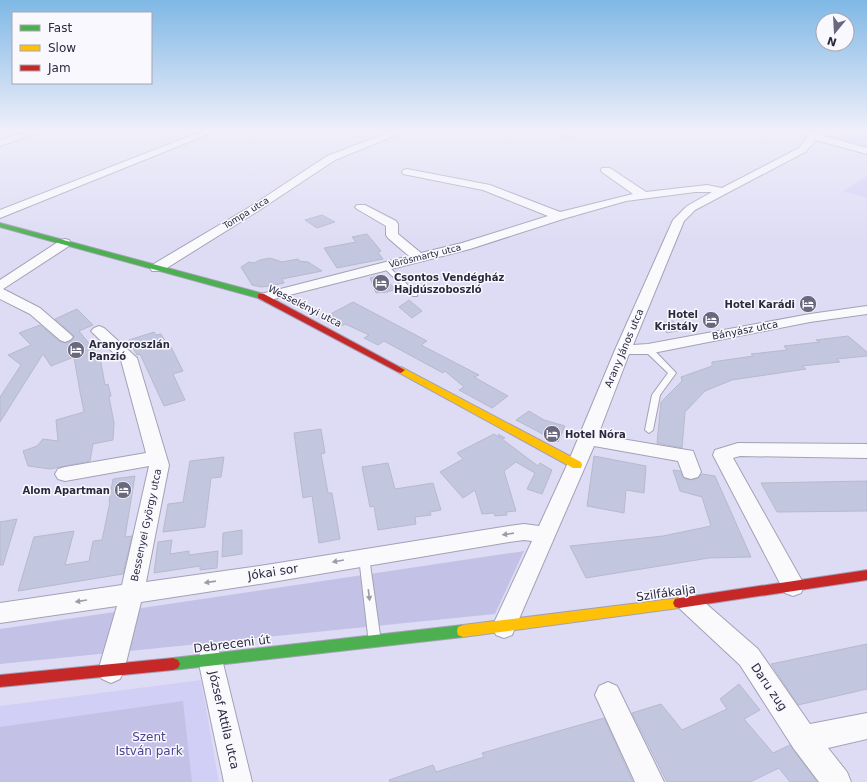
<svg xmlns="http://www.w3.org/2000/svg" width="867" height="782" font-family="'DejaVu Sans',sans-serif">
  <style>
    .built { fill: #d2cff6 }
    .green { fill: #c4c1e7 }
    .building { fill: #c2c6de; stroke: #b7bace }
    .lines { fill: none; stroke-linecap: round; stroke-linejoin: round }
    .lane-casing { stroke: #a3a1b5; stroke-width: 2 }
    .street-casing { stroke: #a3a1b5; stroke-width: 2 }
    .fast-casing { stroke: #a3a1b5; stroke-width: 2 }
    .slow-casing { stroke: #a3a1b5; stroke-width: 2 }
    .jam-casing { stroke: #a3a1b5; stroke-width: 2 }
    .lane { fill: #fafafd; fill-rule: evenodd }
    .street { fill: #fafafd; fill-rule: evenodd }
    .fast { fill: #4caf50; fill-rule: evenodd }
    .slow { fill: #ffc107; fill-rule: evenodd }
    .jam { fill: #c62828; fill-rule: evenodd }
    .oneway { fill: #9d9ca7 }
    .labels { text-anchor: middle; dominant-baseline: central; stroke-width: 3; stroke-linejoin: round; paint-order: stroke }
    .far-street-label { font-size: 9px; fill: #2b293e; stroke: #f8f8fe }
    .poi-label { font-size: 10px; font-weight: bold; fill: #2b293e; stroke: #f8f8fe; text-anchor: start }
    .street-label { font-size: 10px; fill: #2b293e; stroke: #f8f8fe }
    .near-street-label { font-size: 12px; fill: #2b293e; stroke: #f8f8fe }
    .near-park-label { font-size: 12px; fill: #4d3f91; stroke: #f8f8fe }
  </style>
  <rect width="100%" height="100%" fill="#dedcf4"/>
  <g class="built">
    <path d="M850,131H867V149L835,140Z"/>
    <path d="M867,176V198L843,191Z"/>
    <path d="M201,680L219,782H0V706Z"/>
  </g>
  <g class="green">
    <path d="M524,551L495,614L0,664V629Z"/>
    <path d="M183,701L192,782H0V727Z"/>
  </g>
  <g class="building">
    <path d="M322,215L335,222L317,228L305,220Z"/>
    <path d="M367,234L381,251L378,252L383,259L337,268L324,248L356,242L352,237Z"/>
    <path d="M270,258L282,262L298,259L299,261L308,262L322,271L282,279L284,283L270,286L261,287L252,285L241,267L249,262L254,263L260,260Z"/>
    <path d="M380,275L396,289L384,293L382,292L376,293L370,278Z"/>
    <path d="M409,300L422,311L412,318L399,307Z"/>
    <path d="M353,302L427,341L421,345L479,375L474,377L508,396L492,408L459,390L464,387L445,371L443,373L384,341L378,345L364,338L369,335L345,324L341,326L325,317Z"/>
    <path d="M77,309L93,325L79,331L100,357L105,385L108,384L111,396L109,397L114,423L113,440L93,444L90,461L50,469L28,466L23,451L37,446L43,439L58,441L56,420L84,412L80,392L74,357L51,366L43,354L0,422V397L21,365L8,355L31,345L19,333L40,325L59,341L66,343L71,341L74,336L55,319Z"/>
    <path d="M673,321L682,330L667,333L657,323Z"/>
    <path d="M154,332L156,335L161,334L169,347H171L183,371L173,374L185,400L164,406L140,354L137,355L129,340Z"/>
    <path d="M848,336L867,352V356L837,359L840,362L802,366L806,369L732,380L705,391L685,412L682,448L657,443L661,402L682,381L681,377L712,366V362L753,356L751,354L787,350L784,346L820,342L816,340Z"/>
    <path d="M529,411L544,420L565,426L558,442L516,420Z"/>
    <path d="M321,429L325,453L321,454L328,493H332L340,539L319,543L312,496L303,498L294,433Z"/>
    <path d="M494,434L500,438L498,434L505,438L502,439L538,466L540,463L552,470L542,494L527,489L535,473L516,462L504,471L516,511L506,512L507,515L495,516L494,513L482,514L475,490L463,498L440,472L463,459L457,453Z"/>
    <path d="M594,456L646,466L644,493L626,490L624,513L587,506Z"/>
    <path d="M224,457L221,477L211,478L205,527L163,532L168,504L183,502L190,461Z"/>
    <path d="M388,463L395,489L433,483L441,510L430,512L431,515L415,517L416,524L378,530L374,506L370,507L362,467Z"/>
    <path d="M673,470L680,471L683,478L691,480L698,478L702,474L715,476L751,557L709,558L586,578L570,546L663,536L711,526L702,497L680,491Z"/>
    <path d="M135,476L125,537L132,536L123,574L18,591L34,537L74,531L65,565L89,561L93,541L102,540L110,502H109L113,479Z"/>
    <path d="M867,481V511L777,512L761,483Z"/>
    <path d="M17,519L3,565H0V522Z"/>
    <path d="M242,530V554L222,557L223,533Z"/>
    <path d="M172,540L170,554L189,551V555L218,551L217,568L200,570V566L154,573L158,542Z"/>
    <path d="M867,644V689L798,705L771,664Z"/>
    <path d="M739,684L760,710L744,719L773,753L790,745L817,782H790L779,768L750,782H667L632,713L661,704L682,730L727,709L720,699Z"/>
    <path d="M604,718L633,782H390L389,780L433,765L436,772L484,757L482,753Z"/>
  </g>
  <g class="lines">
    <defs>
      <g id="lane">
        <path d="M568,131H572V137L568,136Z"/>
        <path d="M385,264L387,265L417,294V296H413L383,267V265Z"/>
        <path d="M645,347H651L676,373L660,395L653,430L649,433L645,430L652,395L668,373L645,351L644,349Z"/>
        <path d="M364,553L368,554L369,557L380,635L378,639L374,640L370,639L368,635L359,557L360,554Z"/>
      </g>
      <g id="street">
        <path d="M27,131H42L0,146V140Z"/>
        <path d="M203,131H216L0,218V210Z"/>
        <path d="M392,131H406L335,160L261,209L162,271H152L150,268L152,265L253,205L327,156Z"/>
        <path d="M808,131H818L817,134L867,148V154L816,140L805,152L695,210L684,221L633,345L648,344L810,314L867,306V314L810,322L648,354H629L598,435L693,451L701,472L698,477L691,479L684,477L678,461L594,446L512,635L504,638L496,635L492,627L532,541L524,540L509,542L266,583L141,602L124,671L120,679L111,683L102,679L98,671L117,606L0,623V603L122,585L149,466L65,481L58,479L55,474L58,469L65,467L146,453L121,360L94,334L91,331L94,328L99,326L104,328L137,358L169,465L146,582L266,565L509,526L524,524L539,526L567,465L615,350L673,220L687,206L712,192H695L626,201L563,219L470,249L266,301L261,300L259,297L261,294L409,256L388,238L386,235V226L357,209L355,207L357,205H365L396,221L398,224V234L421,253L462,243L548,216L483,190L403,174L402,172L403,170L407,169L490,185L560,212L633,194L602,172L601,170L602,168H610L646,192L707,185L722,188L799,148L806,140Z"/>
        <path d="M65,239L69,240L71,243L69,246L3,289L40,308L70,334L73,337L70,340L65,342L60,340L30,314L0,299V280L61,240Z"/>
        <path d="M738,443L867,444V458L740,456L733,458L801,579L804,586L801,593L793,596L785,593L713,455L715,450Z"/>
        <path d="M688,592L696,595L758,649L810,724L867,713V739L828,748L847,772L851,782H819L794,749L740,665L680,609L676,602L680,595Z"/>
        <path d="M210,647L219,651L222,659L252,782H224L198,659L201,651Z"/>
        <path d="M608,682L617,686L664,782H635L595,695L599,686Z"/>
      </g>
      <g id="fast">
        <path d="M0,223L264,294L265,296L264,298H258L0,227Z"/>
        <path d="M463,625L468,627L469,631L468,635L463,637L173,670L168,668L166,664L168,660L173,658Z"/>
      </g>
      <g id="slow">
        <path d="M401,367L581,462L582,465L581,468H573L398,372L397,370Z"/>
        <path d="M679,598L683,599L685,603L683,607L679,608L463,637L458,635L457,631L458,627L463,625Z"/>
      </g>
      <g id="jam">
        <path d="M258,294H264L405,370L401,373L398,372L258,298Z"/>
        <path d="M867,570V580L679,608L675,607L673,603L675,599L679,598Z"/>
        <path d="M173,658L178,660L180,664L178,668L173,670L0,687V675Z"/>
      </g>
    </defs>
    <use href="#lane" class="lane-casing"/>
    <use href="#street" class="street-casing"/>
    <use href="#fast" class="fast-casing"/>
    <use href="#slow" class="slow-casing"/>
    <use href="#jam" class="jam-casing"/>
    <use href="#lane" class="lane"/>
    <use href="#street" class="street"/>
    <use href="#fast" class="fast"/>
    <use href="#slow" class="slow"/>
    <use href="#jam" class="jam"/>
  </g>
  <defs><path id="oneway-solid" d="M-6-.8H1V-3.2L6.5 0L1 3.2V.8H-6Z"/></defs>
  <g class="oneway">
    <use href="#oneway-solid" transform="translate(508 534) rotate(172)"/>
    <use href="#oneway-solid" transform="translate(338 561) rotate(170)"/>
    <use href="#oneway-solid" transform="translate(210 582) rotate(172)"/>
    <use href="#oneway-solid" transform="translate(369 595) rotate(83)"/>
    <use href="#oneway-solid" transform="translate(81 601) rotate(171)"/>
  </g>
  <linearGradient id="sky" x2="0" y2="1"><stop stop-color="#7fb8e5"/><stop offset="0.54" stop-color="#f0effa"/><stop offset="1" stop-color="#f0effa" stop-opacity="0"/></linearGradient>
  <rect width="867" height="241" fill="url(#sky)"/>
  <defs>
    <symbol id="hotel-disc" viewBox="-11 -11 22 22"><circle r="9.5" fill="#6a687e" stroke="#f8f8fe"/><path d="M-6-4.5h1.5V1H6V5H4.5V3h-9V5H-6ZM-4 0a1.8 1.8 0 1 1 3.6 0ZM.5 0V-2.5h3Q6-2.5 6 0Z" fill="#fff"/></symbol>
  </defs>
  <g fill-rule="evenodd">
    <use href="#hotel-disc" x="371" y="273" width="20" height="20"/>
    <use href="#hotel-disc" x="798" y="294" width="20" height="20"/>
    <use href="#hotel-disc" x="701" y="310" width="20" height="20"/>
    <use href="#hotel-disc" x="66" y="340" width="20" height="20"/>
    <use href="#hotel-disc" x="542" y="424" width="20" height="20"/>
    <use href="#hotel-disc" x="113" y="480" width="20" height="20"/>
  </g>
  <g class="labels">
    <g class="far-street-label">
      <text transform="translate(246 213) rotate(-32)">Tompa utca</text>
      <text transform="translate(425 256) rotate(-14)">Vörösmarty utca</text>
    </g>
    <g class="poi-label">
      <text x="394" y="277">Csontos Vendégház<tspan x="394" dy="12">Hajdúszoboszló</tspan></text>
      <text x="795" y="304" text-anchor="end">Hotel Karádi</text>
      <text x="698" y="314" text-anchor="end">Hotel<tspan x="698" dy="12">Kristály</tspan></text>
      <text x="89" y="344">Aranyoroszlán<tspan x="89" dy="12">Panzió</tspan></text>
      <text x="565" y="434">Hotel Nóra</text>
      <text x="110" y="490" text-anchor="end">Alom Apartman</text>
    </g>
    <g class="street-label">
      <text transform="translate(305 306) rotate(27)">Wesselényi utca</text>
      <text transform="translate(745 330) rotate(-11)">Bányász utca</text>
      <text transform="translate(624 348) rotate(-67)">Arany János utca</text>
      <text transform="translate(146 525) rotate(-78)">Bessenyei György utca</text>
    </g>
    <g class="near-street-label">
      <text transform="translate(273 572) rotate(-9)">Jókai sor</text>
      <text transform="translate(666 593) rotate(-8)">Szilfákalja</text>
      <text transform="translate(232 644) rotate(-7)">Debreceni út</text>
      <text transform="translate(769 687) rotate(56)">Daru zug</text>
      <text transform="translate(224 720) rotate(77)">József Attila utca</text>
    </g>
    <g class="near-park-label">
      <text x="149" y="737">Szent<tspan x="149" dy="14">István park</tspan></text>
    </g>
  </g>
  <rect x="12" y="12" width="140" height="72" fill="#f8f8fe" stroke="#a6a5b1"/>
  <rect x="20" y="25" width="20" height="6" fill="#4caf50" stroke="#a6a5b1"/>
  <text x="48" y="32" font-size="12" fill="#2b293e">Fast</text>
  <rect x="20" y="45" width="20" height="6" fill="#ffc107" stroke="#a6a5b1"/>
  <text x="48" y="52" font-size="12" fill="#2b293e">Slow</text>
  <rect x="20" y="65" width="20" height="6" fill="#c62828" stroke="#a6a5b1"/>
  <text x="48" y="72" font-size="12" fill="#2b293e">Jam</text>
  <g transform="translate(835 32) rotate(198)"><circle r="19" fill="#f8f8fe" stroke="#a6a5b1"/>
  <path d="M0-3L7 15L0 10L-7 15Z" fill="#6a687e"/>
  <text y="-6" font-size="11" font-weight="bold" text-anchor="middle" fill="#2b293e">N</text>
  </g>
</svg>
